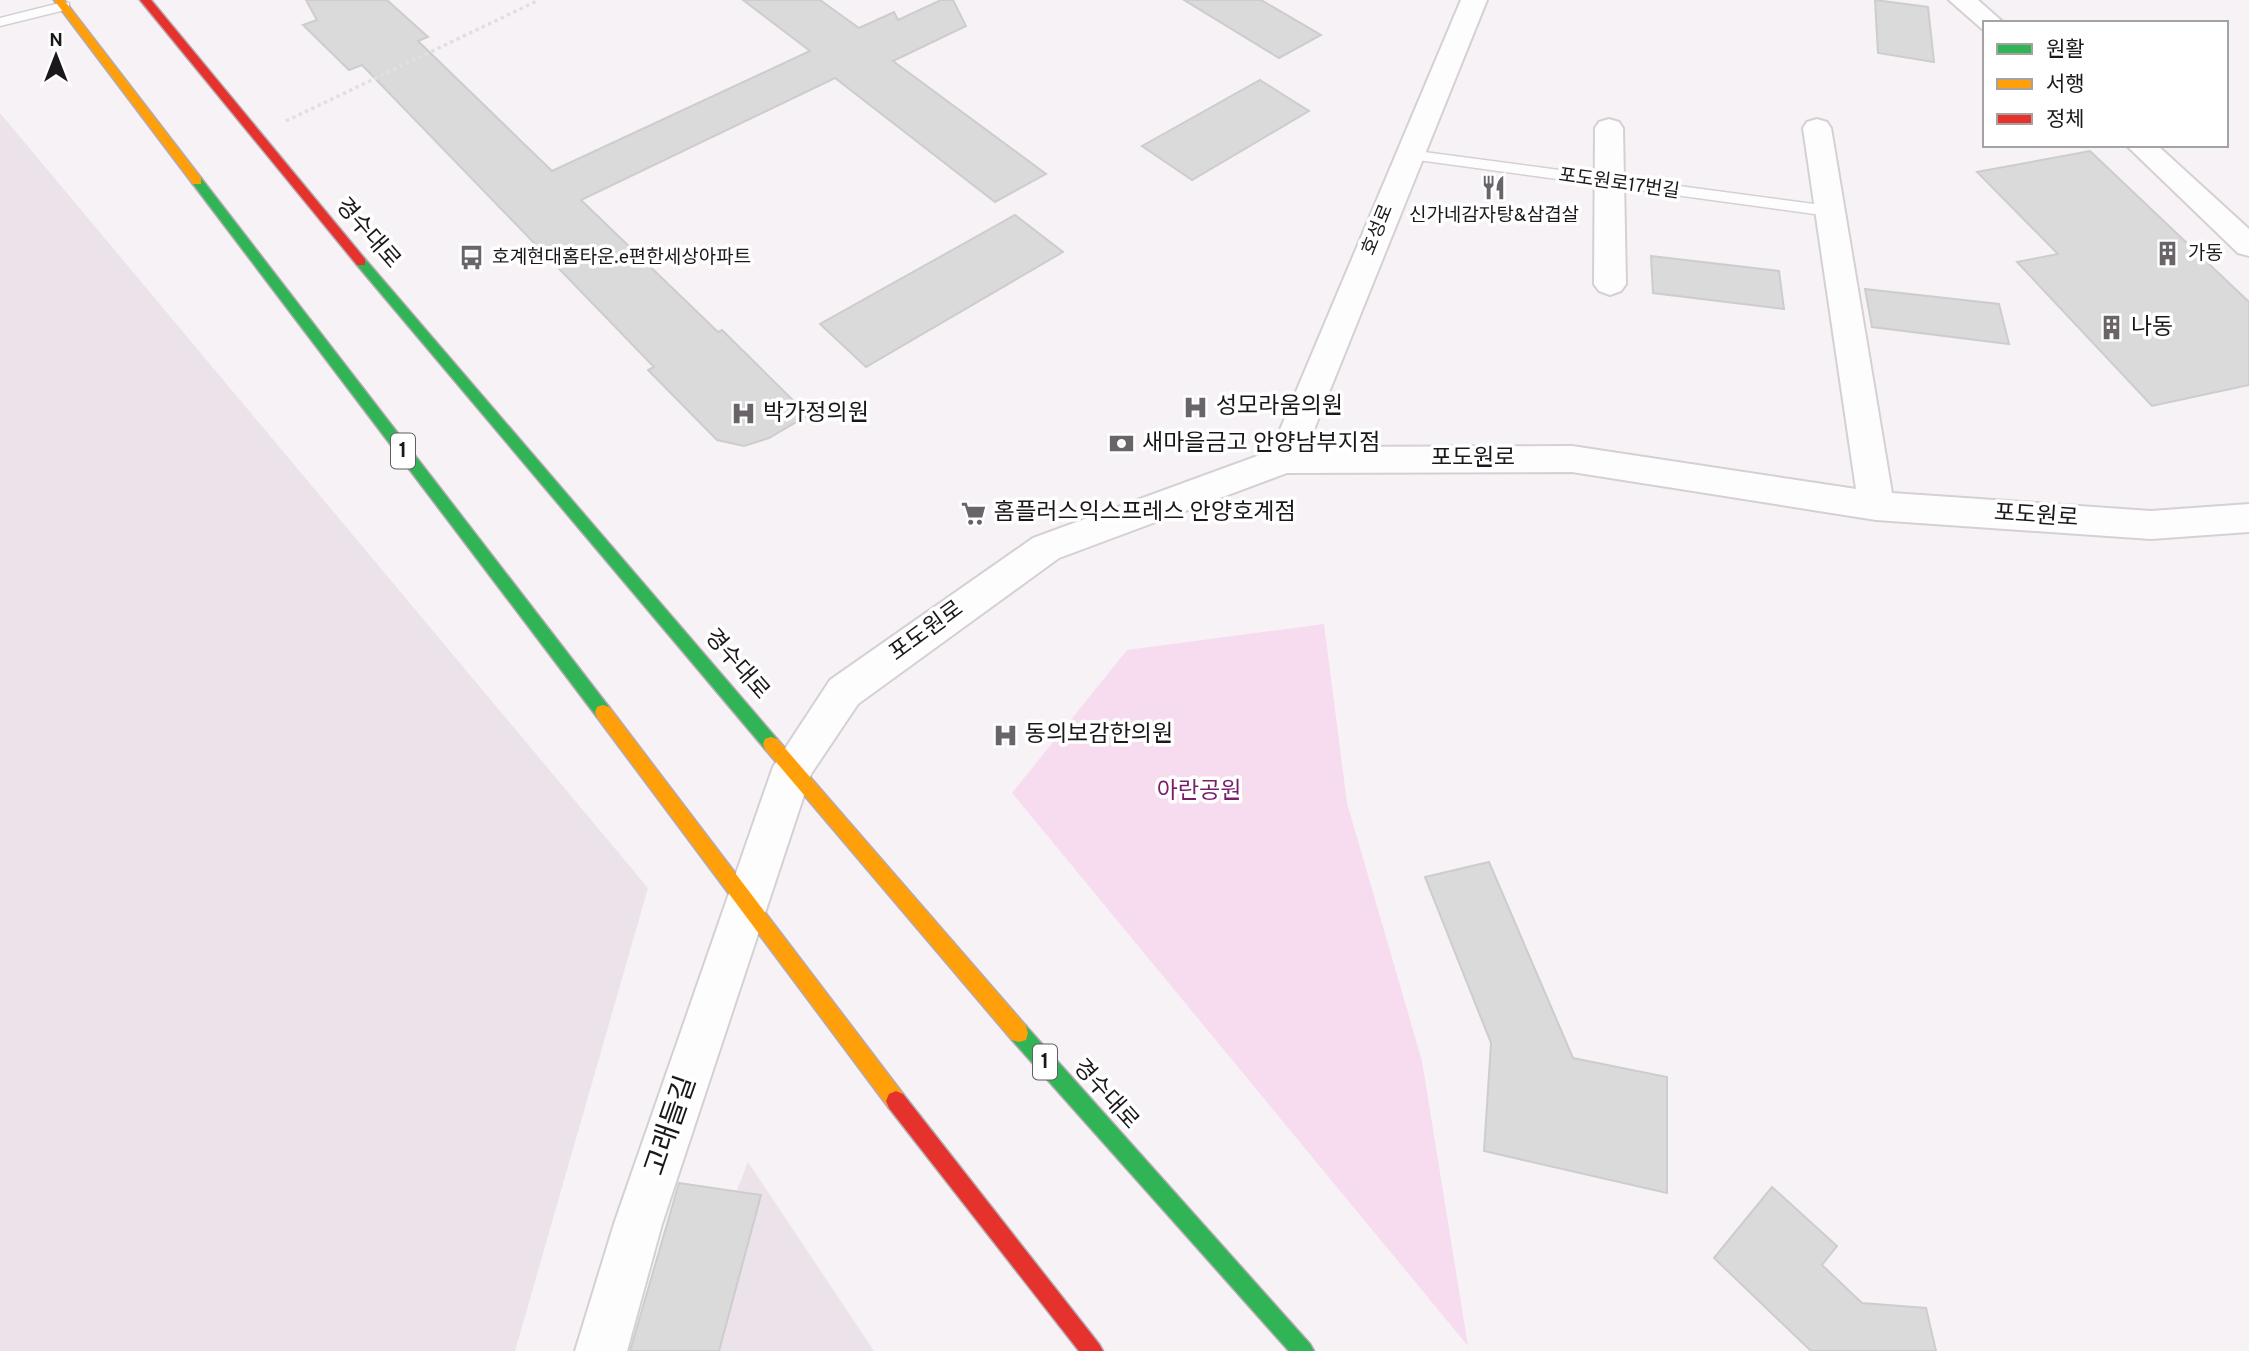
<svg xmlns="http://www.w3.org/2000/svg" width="2249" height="1351" font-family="Overpass,'Noto Sans KR',sans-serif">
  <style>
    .built { fill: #ece2ea }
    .green { fill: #f7dcf0 }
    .building { fill: #dadada; stroke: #cdcdce; stroke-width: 2 }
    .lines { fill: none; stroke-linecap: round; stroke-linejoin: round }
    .lane-casing { stroke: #d4d0d3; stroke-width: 3 }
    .street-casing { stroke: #d4d0d3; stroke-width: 4 }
    .fast-casing { stroke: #b5aab3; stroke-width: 3 }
    .slow-casing { stroke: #b5aab3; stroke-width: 3 }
    .jam-casing { stroke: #b5aab3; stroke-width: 3 }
    .path { stroke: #e1dfe1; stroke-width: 3.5; stroke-dasharray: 3.5 3.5; stroke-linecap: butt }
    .lane { fill: #fefdfe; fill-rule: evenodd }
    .street { fill: #fefdfe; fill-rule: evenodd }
    .fast { fill: #30b455; fill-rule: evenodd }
    .slow { fill: #ff9f0a; fill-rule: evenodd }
    .jam { fill: #e5322d; fill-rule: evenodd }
    .labels { text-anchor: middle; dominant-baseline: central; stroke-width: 7; stroke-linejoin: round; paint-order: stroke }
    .far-street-label { font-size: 19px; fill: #1b181b; stroke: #fff }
    .far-poi-label { font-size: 19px; fill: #1b181b; stroke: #fff; text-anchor: start }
    .shield { fill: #fff; stroke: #5f5d5f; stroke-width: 2 }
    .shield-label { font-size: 21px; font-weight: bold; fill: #1b181b }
    .street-label { font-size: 23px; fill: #1b181b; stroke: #fff }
    .poi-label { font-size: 23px; fill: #1b181b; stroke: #fff; text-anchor: start }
    .park-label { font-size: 23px; fill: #781f6a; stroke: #fff }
    .near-street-label { font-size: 28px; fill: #1b181b; stroke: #fff }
  </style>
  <rect width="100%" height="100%" fill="#f7f2f6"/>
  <g class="built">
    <path d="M0,113L648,888L515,1351H0Z"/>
    <path d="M748,1162L874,1351H674Z"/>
  </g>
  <path class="green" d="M1324,624L1347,803L1422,1061L1468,1346L1012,793L1127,650Z"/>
  <g class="building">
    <path d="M306,0H387L428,37L418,41L552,171L810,51L743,0H820L859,28L894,12L898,20L941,0H953L966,26L893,61L1046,174L995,202L835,78L581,200L718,332L722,330L808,415L769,438L744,446L717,440L648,370L654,367L362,65L349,70L303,25L317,20Z"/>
    <path d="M1184,0H1261L1321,35L1279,58Z"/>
    <path d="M1875,0L1928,7L1934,62L1878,53Z"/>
    <path d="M1260,80L1309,111L1192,180L1142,146Z"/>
    <path d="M2090,151L2249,302V385L2152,406L2017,262L2058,254L1977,172Z"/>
    <path d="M1015,215L1063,252L866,367L820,324Z"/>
    <path d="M1651,256L1779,271L1784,309L1653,293Z"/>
    <path d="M1865,289L1999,304L2009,344L1872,327Z"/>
    <path d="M1489,862L1573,1058L1667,1077V1193L1484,1151L1491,1043L1425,877Z"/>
    <path d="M679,1183L761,1195L719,1351H630Z"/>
    <path d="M1772,1187L1837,1246L1822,1265L1862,1303L1926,1308L1936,1351H1811L1714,1258Z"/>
  </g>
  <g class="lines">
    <defs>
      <g id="lane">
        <path d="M64,2L69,3V9L0,26V18Z"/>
        <path d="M1409,150L1829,206L1837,211L1829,216L1403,158L1401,155Z"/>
      </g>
      <g id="street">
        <path d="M1461,0H1487L1307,447L1572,446L1856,489L1803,128L1807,122L1817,119L1827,122L1831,128L1892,493L2151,511L2249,504V532L2151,539L1876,520L1572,472L1287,473L1059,558L858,704L811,774L662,1224L627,1351H575L614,1224L773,767L830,680L1033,538L1271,451Z"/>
        <path d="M1949,0H1978L2004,23H1985V29H1982Z"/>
        <path d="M1609,119L1619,122L1623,128L1626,284L1621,291L1610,295L1599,291L1594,284L1595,128L1599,122Z"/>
        <path d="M2126,145H2157L2249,229V256L2238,253Z"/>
      </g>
      <g id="fast">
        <path d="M197,177L201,178L609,707L611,712L609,717L603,719L597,717L193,184L191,181Z"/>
        <path d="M361,258L365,259L777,739L779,744L777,749L771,751L765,749L357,265L355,262Z"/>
        <path d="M1019,1024L1026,1026L1310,1344L1314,1351H1289L1012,1040L1010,1033L1012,1026Z"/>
      </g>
      <g id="slow">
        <path d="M54,0H64L201,178V184H193Z"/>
        <path d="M603,705L609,707L903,1094L906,1101L903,1108L896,1111L889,1108L597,717L595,712L597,707Z"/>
        <path d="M771,737L777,739L1026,1026L1028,1033L1026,1040L1019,1042L1012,1040L765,749L763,744L765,739Z"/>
      </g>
      <g id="jam">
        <path d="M140,0H151L365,259V265H357Z"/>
        <path d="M896,1091L903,1094L1099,1344L1103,1351H1079L889,1108L886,1101L889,1094Z"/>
      </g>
    </defs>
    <use href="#lane" class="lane-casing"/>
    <use href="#street" class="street-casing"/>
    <use href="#fast" class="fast-casing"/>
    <use href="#slow" class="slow-casing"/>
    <use href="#jam" class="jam-casing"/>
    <path class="path" d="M286,121L539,0"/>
    <use href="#lane" class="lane"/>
    <use href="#street" class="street"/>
    <use href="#fast" class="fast"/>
    <use href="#slow" class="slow"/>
    <use href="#jam" class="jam"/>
  </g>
  <defs>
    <symbol id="restaurant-bare" viewBox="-9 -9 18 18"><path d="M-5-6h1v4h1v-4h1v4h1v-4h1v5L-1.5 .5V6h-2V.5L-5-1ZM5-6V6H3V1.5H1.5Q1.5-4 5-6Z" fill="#686468" stroke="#fff" stroke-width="2.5" paint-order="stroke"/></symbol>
    <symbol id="building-bare" viewBox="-9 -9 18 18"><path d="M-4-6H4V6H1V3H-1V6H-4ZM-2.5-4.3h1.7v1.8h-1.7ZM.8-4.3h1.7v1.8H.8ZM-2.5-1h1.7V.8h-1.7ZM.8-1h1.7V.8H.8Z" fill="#686468" stroke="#fff" stroke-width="2.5" paint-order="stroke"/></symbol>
    <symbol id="bus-bare" viewBox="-9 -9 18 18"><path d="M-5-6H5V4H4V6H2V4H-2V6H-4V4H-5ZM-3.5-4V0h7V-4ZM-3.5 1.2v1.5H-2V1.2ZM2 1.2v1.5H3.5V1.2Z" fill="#686468" stroke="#fff" stroke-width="2.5" paint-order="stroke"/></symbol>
    <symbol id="hospital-bare" viewBox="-9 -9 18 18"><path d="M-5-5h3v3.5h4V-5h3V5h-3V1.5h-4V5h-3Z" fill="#686468" stroke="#fff" stroke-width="2.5" paint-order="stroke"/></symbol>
    <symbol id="bank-bare" viewBox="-9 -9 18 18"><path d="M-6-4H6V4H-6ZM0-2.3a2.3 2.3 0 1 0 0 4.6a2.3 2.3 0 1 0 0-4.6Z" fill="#686468" stroke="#fff" stroke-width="2.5" paint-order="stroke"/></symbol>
    <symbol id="supermarket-bare" viewBox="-9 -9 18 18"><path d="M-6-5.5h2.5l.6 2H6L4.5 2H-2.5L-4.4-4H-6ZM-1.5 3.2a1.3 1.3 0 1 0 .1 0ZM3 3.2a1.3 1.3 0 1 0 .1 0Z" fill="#686468" stroke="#fff" stroke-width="2.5" paint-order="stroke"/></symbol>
  </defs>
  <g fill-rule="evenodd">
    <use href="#restaurant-bare" x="1476" y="170" width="35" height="35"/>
    <use href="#building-bare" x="2150" y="236" width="35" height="35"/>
    <use href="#bus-bare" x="454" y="240" width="35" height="35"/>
    <use href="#building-bare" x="2094" y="310" width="35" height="35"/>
    <use href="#hospital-bare" x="1178" y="390" width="35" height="35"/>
    <use href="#hospital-bare" x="726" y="396" width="35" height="35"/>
    <use href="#bank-bare" x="1104" y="426" width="35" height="35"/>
    <use href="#supermarket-bare" x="956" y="496" width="35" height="35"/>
    <use href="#hospital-bare" x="988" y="718" width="35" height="35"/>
  </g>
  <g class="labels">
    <g class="far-street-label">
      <text transform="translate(1619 184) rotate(8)">포도원로17번길</text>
      <text transform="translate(1378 230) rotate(-68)">호성로</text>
    </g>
    <g class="far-poi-label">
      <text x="1494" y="216" text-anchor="middle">신가네감자탕&amp;삼겹살</text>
      <text x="2188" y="254">가동</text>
      <text x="492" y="258">호계현대홈타운.e편한세상아파트</text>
    </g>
    <g class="shield">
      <rect x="391" y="433.5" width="24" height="35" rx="5"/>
      <rect x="1033" y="1044.5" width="24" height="35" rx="5"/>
    </g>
    <g class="shield-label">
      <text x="403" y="451">1</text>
      <text x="1045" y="1062">1</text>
    </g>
    <g class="street-label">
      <text transform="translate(367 234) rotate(49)">경수대로</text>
      <text x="1473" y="459">포도원로</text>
      <text transform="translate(2036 517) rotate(4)">포도원로</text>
      <text transform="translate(927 632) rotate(-36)">포도원로</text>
      <text transform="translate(736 665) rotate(49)">경수대로</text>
      <text transform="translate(1105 1095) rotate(48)">경수대로</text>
    </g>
    <g class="poi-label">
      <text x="2131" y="328">나동</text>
      <text x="1216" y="407">성모라움의원</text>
      <text x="763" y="414">박가정의원</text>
      <text x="1142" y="444">새마을금고 안양남부지점</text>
      <text x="994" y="513">홈플러스익스프레스 안양호계점</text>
      <text x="1025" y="735">동의보감한의원</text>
    </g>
    <g class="park-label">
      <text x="1199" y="792">아란공원</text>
    </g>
    <g class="near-street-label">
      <text transform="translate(672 1126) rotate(-71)">고래들길</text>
    </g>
  </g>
  <rect x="1983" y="21" width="245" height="126" fill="#ffffff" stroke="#a4a3a4" stroke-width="2"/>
  <rect x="1997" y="44" width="35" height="10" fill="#30b455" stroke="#a4a3a4" stroke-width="2"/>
  <text x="2046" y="56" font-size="21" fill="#1b181b">원활</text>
  <rect x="1997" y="79" width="35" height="10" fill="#ff9f0a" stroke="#a4a3a4" stroke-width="2"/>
  <text x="2046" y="91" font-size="21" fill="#1b181b">서행</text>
  <rect x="1997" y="114" width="35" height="10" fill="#e5322d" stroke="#a4a3a4" stroke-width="2"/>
  <text x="2046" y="126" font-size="21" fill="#1b181b">정체</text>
  <g transform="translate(56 56)" stroke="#ffffff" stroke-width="5" paint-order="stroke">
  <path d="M0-5L12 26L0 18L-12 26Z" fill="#1b181b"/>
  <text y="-10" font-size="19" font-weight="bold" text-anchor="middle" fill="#1b181b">N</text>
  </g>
</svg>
